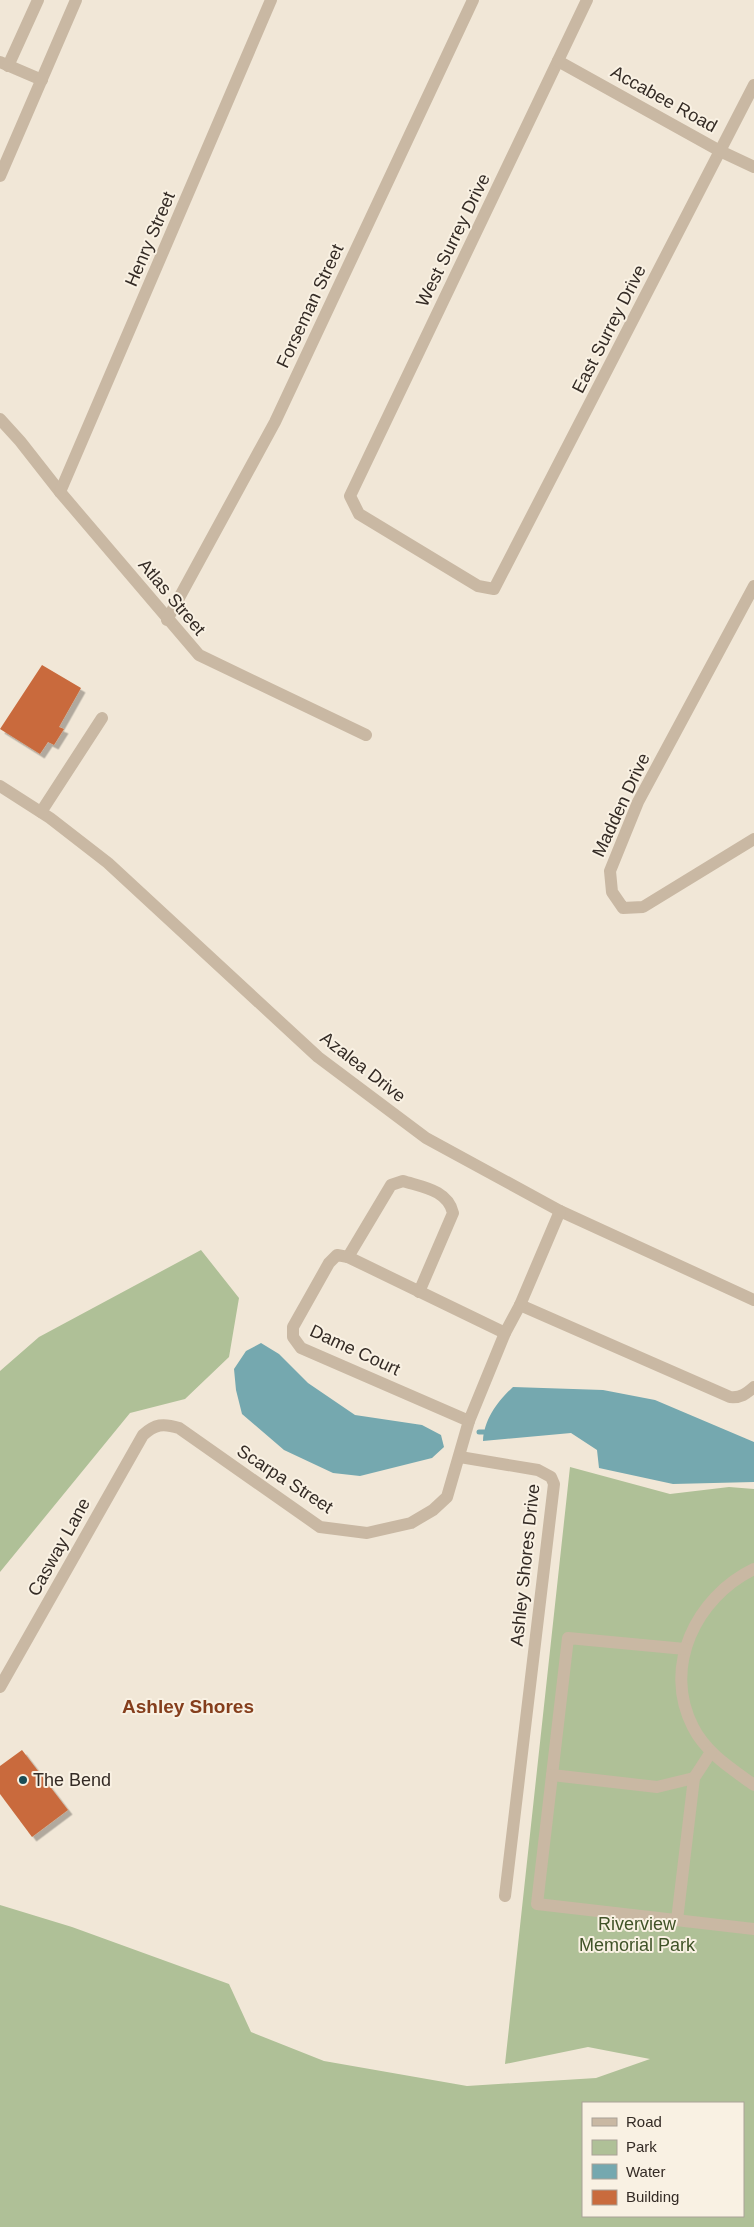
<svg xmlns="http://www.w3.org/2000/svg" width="754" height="2227" font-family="Helvetica,sans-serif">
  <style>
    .green { fill: #afc097; fill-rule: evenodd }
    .water { fill: #75a8af }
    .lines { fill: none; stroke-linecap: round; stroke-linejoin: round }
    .stream { stroke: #75a8af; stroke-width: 5 }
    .building { fill: #c96b3d; filter: url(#shadow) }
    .minor { stroke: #c9b8a3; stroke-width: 12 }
    .poi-dot { fill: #1a4d56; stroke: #f9f1e3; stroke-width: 2 }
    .labels { text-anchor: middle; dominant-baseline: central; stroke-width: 4; stroke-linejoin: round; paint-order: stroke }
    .street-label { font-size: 18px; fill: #342b25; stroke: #f9f1e3 }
    .poi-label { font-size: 18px; fill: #342b25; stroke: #f9f1e3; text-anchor: start }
    .park-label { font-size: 18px; fill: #405328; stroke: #f9f1e3 }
    .neighbourhood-label { font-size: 19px; font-weight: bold; fill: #853e1c; stroke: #f9f1e3 }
  </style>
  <defs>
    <filter id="shadow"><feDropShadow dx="4.5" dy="4.5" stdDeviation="0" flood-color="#0004"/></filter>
  </defs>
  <rect width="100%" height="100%" fill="#f1e7d7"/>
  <g class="green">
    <path d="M201,1250L239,1298L229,1357L185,1399L130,1413L0,1572V1371L39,1337Z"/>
    <path d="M570,1467L670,1494L729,1487L754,1489V2227H0V1905L72,1927L229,1984L251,2032L324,2061L467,2086L596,2078L650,2059L588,2047L505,2064ZM583,2103H743V2216H583Z"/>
  </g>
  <g class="water">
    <path d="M261,1343L279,1354L308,1383L355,1415L422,1425L441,1435L444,1447L432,1458L360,1476L333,1473L284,1450L242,1414L236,1390L234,1369L246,1351Z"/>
    <path d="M513,1387L603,1390L655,1400L754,1442V1482L673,1484L599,1468L597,1450L571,1433L483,1441C484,1419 498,1401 513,1387Z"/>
  </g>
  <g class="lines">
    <path class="stream" d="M479,1432H484"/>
  </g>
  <g class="building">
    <path d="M42,665L81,688L59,727L64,729L54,745L48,742L40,754L0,729Z"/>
    <path d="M22,1750L68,1810L32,1837L0,1794V1766Z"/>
  </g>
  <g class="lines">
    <g class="minor">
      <path d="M587,0L350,496L359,514L478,586L494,589L754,85"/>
      <path d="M558,61L720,151L754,167"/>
      <path d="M0,62L42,80"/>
      <path d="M8,66L38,0"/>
      <path d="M0,176L76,0"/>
      <path d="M0,419L20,441L60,492L199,655L366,735"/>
      <path d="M60,492L271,0"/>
      <path d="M754,586L638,802L610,871L612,892L623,908L643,907L754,839"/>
      <path d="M167,620L275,422L473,0"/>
      <path d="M0,786L50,818L108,863L318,1057L426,1138L560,1211L754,1300"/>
      <path d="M41,812L102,718"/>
      <path d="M348,1257L391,1185L403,1181C422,1187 448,1190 453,1213L419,1292"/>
      <path d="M520,1305L730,1397C741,1398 746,1394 754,1387"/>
      <path d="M469,1421L301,1348L293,1337V1327L329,1263L337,1255L348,1257L505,1333"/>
      <path d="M460,1457L538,1470L551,1477L554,1484L505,1896"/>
      <path d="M754,1569C696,1597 662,1667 693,1727C706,1753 732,1769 754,1785"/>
      <path d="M685,1649L568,1638L537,1904L754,1929"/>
      <path d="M0,1687L143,1435C155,1424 163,1423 179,1428L320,1527L367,1533L411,1523L433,1510L447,1497L469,1421L505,1333L520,1305L560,1211"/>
      <path d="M552,1775L657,1787L694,1778"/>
      <path d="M677,1920L694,1778L711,1752"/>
    </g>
  </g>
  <circle class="poi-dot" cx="23" cy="1780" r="5"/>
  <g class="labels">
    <g class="street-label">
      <text transform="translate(664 99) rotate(29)">Accabee Road</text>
      <text transform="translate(150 239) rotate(-67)">Henry Street</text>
      <text transform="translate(453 240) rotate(-64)">West Surrey Drive</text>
      <text transform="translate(310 306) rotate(-65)">Forseman Street</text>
      <text transform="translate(609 329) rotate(-63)">East Surrey Drive</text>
      <text transform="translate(172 597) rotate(50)">Atlas Street</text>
      <text transform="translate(621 805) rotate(-65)">Madden Drive</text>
      <text transform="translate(363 1067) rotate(38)">Azalea Drive</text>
      <text transform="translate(355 1350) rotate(25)">Dame Court</text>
      <text transform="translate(285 1479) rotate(33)">Scarpa Street</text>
      <text transform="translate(59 1547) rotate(-61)">Casway Lane</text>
      <text transform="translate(525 1565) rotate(-84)">Ashley Shores Drive</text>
    </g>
    <g class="poi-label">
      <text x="33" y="1780">The Bend</text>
    </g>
    <g class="park-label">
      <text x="637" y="1924">Riverview<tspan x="637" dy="21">Memorial Park</tspan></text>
    </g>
    <g class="neighbourhood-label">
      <text x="188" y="1706">Ashley Shores</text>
    </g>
  </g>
  <rect x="582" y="2102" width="162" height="115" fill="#f9f1e3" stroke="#aaa297"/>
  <rect x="592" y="2118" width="25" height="8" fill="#c9b8a3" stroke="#aaa297"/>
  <text x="626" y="2127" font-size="15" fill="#342b25">Road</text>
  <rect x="592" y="2140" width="25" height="15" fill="#afc097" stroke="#aaa297"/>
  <text x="626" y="2152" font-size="15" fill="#342b25">Park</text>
  <rect x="592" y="2164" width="25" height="15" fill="#75a8af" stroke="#aaa297"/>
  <text x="626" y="2177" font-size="15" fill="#342b25">Water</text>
  <rect x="592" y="2190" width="25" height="15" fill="#c96b3d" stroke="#aaa297"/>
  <text x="626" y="2202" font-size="15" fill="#342b25">Building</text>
</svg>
